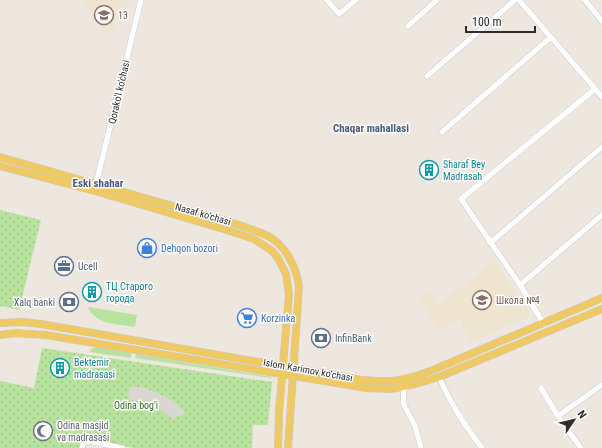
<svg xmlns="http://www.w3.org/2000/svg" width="602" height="448" font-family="'Roboto Condensed',sans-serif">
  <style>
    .education { fill: #efe4d0 }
    .grass { fill: #b8e39e }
    .park { fill: url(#park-dots) }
    .plaza { fill: #dad7d3 }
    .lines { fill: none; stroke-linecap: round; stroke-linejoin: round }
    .minor-casing { stroke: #b0b3bd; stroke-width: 6 }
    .major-casing { stroke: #c8c8c8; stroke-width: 8 }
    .minor { stroke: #fff; stroke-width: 5.5 }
    .major { stroke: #efc964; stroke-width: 7 }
    .labels { text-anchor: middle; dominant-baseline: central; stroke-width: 3; stroke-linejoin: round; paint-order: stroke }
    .education-label { font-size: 10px; fill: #785e54; stroke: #fff; text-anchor: start }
    .street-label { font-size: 10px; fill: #2d2d2d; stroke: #fff }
    .culture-label { font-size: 10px; fill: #0d838f; stroke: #fff; text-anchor: start }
    .shop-label { font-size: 10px; fill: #366cbe; stroke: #fff; text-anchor: start }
    .service-label { font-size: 10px; fill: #4e5e75; stroke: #fff; text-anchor: start }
    .park-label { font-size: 10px; fill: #306b1c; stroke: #fff }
    .worship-label { font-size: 10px; fill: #5b616d; stroke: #fff; text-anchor: start }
    .neighbourhood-label { font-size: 11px; font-weight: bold; fill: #4d587e; stroke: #fff }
  </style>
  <defs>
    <pattern id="park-dots" width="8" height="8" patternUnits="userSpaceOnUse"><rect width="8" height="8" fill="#b8e39e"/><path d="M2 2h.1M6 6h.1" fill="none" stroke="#9ec388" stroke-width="1.8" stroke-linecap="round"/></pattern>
  </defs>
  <rect width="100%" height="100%" fill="#eee7e0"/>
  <g class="education">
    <path d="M81,0H127L126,7L119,6L111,36L97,23Z"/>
    <path d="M495,261L532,315L470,343L460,320L437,330L420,297L429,291L439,304Z"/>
  </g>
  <g class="grass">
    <path d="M88,307L137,315L135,327C119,324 95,325 88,307Z"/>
    <path d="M96,347L131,353V358L90,352V350Z"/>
    <path d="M136,354L272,377L271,378L135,358Z"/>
  </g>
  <g class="park">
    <path d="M0,210L41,220L19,310L2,306L0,307Z"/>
    <path d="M42,348L272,382L268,425H253L252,448H133L83,437L79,448H0V381L34,388Z"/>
  </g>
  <path class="plaza" d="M130,386L144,388L158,393L170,399L186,413L173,419L154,406L128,399Z"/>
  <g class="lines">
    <defs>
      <g id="minor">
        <path d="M327,0L339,14L356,0"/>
        <path d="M519,0L602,97"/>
        <path d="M585,0L602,21"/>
        <path d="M408,26L437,0"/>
        <path d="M427,76L515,0"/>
        <path d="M442,132L551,37"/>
        <path d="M95,188L141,0"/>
        <path d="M490,243L602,147"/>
        <path d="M520,285L602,215"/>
        <path d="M544,324L520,285L461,199L595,89"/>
        <path d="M439,377C451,405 464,424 482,448"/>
        <path d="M404,387L403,403L415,426L421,448"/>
        <path d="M541,388L558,416L581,448"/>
        <path d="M558,416L602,385"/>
        <path d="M82,448L84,440L122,448"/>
      </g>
      <g id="major">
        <path d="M0,157L233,223C244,227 255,230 266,235C285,244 296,266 299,286L288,448"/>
        <path d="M0,166L95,191L230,231L254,239L271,250L278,258L286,274L289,294L279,412L278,448"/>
        <path d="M0,323L22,322L41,324L362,380C392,383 405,381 433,370L602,298"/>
        <path d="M0,335L15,333L46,335L366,388L391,389L415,384L439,377L602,309"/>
      </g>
    </defs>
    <use href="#minor" class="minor-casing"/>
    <use href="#major" class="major-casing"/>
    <use href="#minor" class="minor"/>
    <use href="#major" class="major"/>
  </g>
  <defs>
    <symbol id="school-ring" viewBox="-11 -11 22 22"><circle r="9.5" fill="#fff" stroke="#8d6e63" stroke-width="1.5"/><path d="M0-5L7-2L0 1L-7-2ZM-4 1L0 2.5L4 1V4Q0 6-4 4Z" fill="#8d6e63"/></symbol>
    <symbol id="building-ring" viewBox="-11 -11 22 22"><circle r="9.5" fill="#fff" stroke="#0f9aa8" stroke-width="1.5"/><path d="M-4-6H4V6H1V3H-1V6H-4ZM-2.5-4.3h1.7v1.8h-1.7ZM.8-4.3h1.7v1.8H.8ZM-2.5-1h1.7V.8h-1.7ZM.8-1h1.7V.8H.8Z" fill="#0f9aa8"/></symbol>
    <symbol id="shop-ring" viewBox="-11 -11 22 22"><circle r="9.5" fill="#fff" stroke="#3f7fe0" stroke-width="1.5"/><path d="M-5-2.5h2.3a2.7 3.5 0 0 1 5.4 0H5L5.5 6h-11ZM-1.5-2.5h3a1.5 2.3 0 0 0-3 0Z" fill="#3f7fe0"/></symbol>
    <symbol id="office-ring" viewBox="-11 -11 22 22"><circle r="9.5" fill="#fff" stroke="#5c6f8a" stroke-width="1.5"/><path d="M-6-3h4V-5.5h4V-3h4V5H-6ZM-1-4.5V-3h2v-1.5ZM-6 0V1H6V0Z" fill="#5c6f8a"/></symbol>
    <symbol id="bank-ring" viewBox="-11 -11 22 22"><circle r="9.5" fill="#fff" stroke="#5c6f8a" stroke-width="1.5"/><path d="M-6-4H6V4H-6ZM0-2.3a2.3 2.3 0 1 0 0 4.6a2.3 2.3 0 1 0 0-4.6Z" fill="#5c6f8a"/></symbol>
    <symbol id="supermarket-ring" viewBox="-11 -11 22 22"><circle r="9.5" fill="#fff" stroke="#3f7fe0" stroke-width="1.5"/><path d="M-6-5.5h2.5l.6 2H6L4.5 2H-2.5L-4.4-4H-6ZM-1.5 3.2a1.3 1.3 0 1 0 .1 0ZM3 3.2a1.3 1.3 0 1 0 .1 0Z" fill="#3f7fe0"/></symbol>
    <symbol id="mosque-ring" viewBox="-11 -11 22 22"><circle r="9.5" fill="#fff" stroke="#6b7280" stroke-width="1.5"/><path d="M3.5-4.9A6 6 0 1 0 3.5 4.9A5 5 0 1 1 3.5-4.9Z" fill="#6b7280"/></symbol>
  </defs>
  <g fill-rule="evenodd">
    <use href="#school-ring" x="93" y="4" width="22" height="22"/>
    <use href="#building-ring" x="418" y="159" width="22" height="22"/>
    <use href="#shop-ring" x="136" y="237" width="22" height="22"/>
    <use href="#office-ring" x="53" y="255" width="22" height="22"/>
    <use href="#building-ring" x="81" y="281" width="22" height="22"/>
    <use href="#school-ring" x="471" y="289" width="22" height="22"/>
    <use href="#bank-ring" x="58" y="291" width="22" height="22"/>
    <use href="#supermarket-ring" x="236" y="307" width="22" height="22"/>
    <use href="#bank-ring" x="310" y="327" width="22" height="22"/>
    <use href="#building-ring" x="49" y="357" width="22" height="22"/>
    <use href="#mosque-ring" x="32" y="420" width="22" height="22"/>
  </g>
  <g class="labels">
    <g class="education-label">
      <text x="118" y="15">13</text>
      <text x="496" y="300">Школа №4</text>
    </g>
    <g class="street-label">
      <text transform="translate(119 92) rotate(-77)">Qorako'l ko'chasi</text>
      <text transform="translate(203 214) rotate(16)">Nasaf ko‘chasi</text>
      <text transform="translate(308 370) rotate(10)">Islom Karimov ko‘chasi</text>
    </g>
    <g class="culture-label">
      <text x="443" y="164">Sharaf Bey<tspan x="443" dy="12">Madrasah</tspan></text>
      <text x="106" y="286">ТЦ Старого<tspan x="106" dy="12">города</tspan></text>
      <text x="74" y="362">Bektemir<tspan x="74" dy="12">madrasasi</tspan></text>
    </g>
    <g class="shop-label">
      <text x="161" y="248">Dehqon bozori</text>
      <text x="261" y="318">Korzinka</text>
    </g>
    <g class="service-label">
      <text x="78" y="266">Ucell</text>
      <text x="55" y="302" text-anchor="end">Xalq banki</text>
      <text x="335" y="338">InfinBank</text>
    </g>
    <g class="park-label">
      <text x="136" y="405">Odina bog'i</text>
    </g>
    <g class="worship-label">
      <text x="57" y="425">Odina masjid<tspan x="57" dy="12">va madrasasi</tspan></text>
    </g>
    <g class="neighbourhood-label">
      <text x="371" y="128">Chaqar mahallasi</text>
      <text x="98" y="183">Eski shahar</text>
    </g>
  </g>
  <g transform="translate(574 420) rotate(55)" stroke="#ffffff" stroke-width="3" paint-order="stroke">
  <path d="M0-3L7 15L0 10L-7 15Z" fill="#2d2d2d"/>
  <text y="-6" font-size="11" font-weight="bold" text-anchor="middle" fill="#2d2d2d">N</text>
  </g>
  <path d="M466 26v6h69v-6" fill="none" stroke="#2d2d2d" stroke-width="2"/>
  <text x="472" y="26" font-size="12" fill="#2d2d2d" stroke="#ffffff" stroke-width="3" paint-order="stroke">100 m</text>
</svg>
